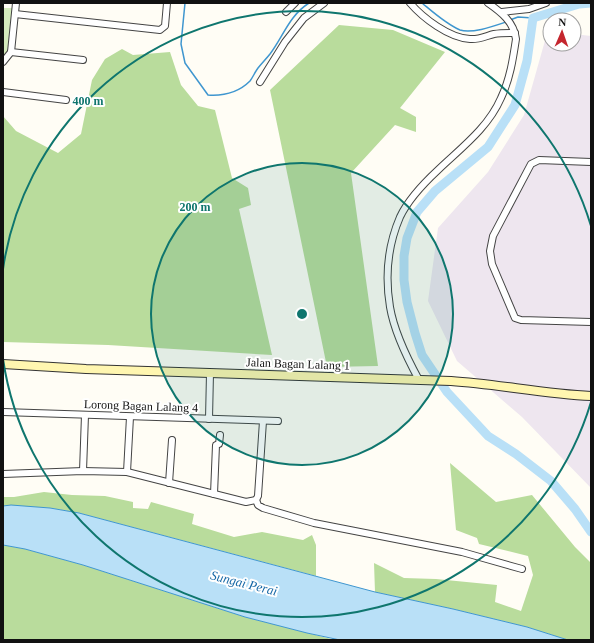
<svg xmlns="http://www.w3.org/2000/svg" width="594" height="643" font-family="Georgia,serif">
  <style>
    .industrial { fill: #eee6ef }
    .green { fill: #d5ebbd }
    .forest { fill: #b9dc9c }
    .water { fill: #b9e0f7; stroke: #3f96cf }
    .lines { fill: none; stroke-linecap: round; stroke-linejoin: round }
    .stream { stroke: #3f96cf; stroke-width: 1.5 }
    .river { stroke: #b9e0f7; stroke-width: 9 }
    .minor-casing { stroke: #444; stroke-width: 8 }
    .secondary-casing { stroke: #333; stroke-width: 10 }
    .minor { stroke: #fff; stroke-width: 6 }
    .secondary { stroke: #fff6b0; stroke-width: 8 }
    .ring { fill: none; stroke: #0f766e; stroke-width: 2 }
    .labels { text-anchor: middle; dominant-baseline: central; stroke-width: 4; stroke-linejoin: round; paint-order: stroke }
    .street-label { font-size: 12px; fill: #111; stroke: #fff }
    .water-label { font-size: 13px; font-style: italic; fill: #1768a6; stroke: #fff }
    .centre { fill: #0f766e; stroke: #fff; stroke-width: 2 }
    .ring-label { font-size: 12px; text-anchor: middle; font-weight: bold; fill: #0f766e; stroke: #fff; stroke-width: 4; stroke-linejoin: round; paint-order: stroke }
  </style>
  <rect width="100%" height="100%" fill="#fffdf5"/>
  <path class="industrial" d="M548,30H550V44H574V34L591,36V488L522,417L457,361L428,301L438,228L488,172L524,115Z"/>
  <path class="green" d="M3,8H14L9,51L3,59Z"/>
  <g class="forest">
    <path d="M339,25L393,30L445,52L400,108L416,117V132L395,125L351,173L378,366L327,367L270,90Z"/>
    <path d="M122,49L133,55L170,52L181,85L198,106L215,110L232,178L248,188L251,205L239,209L272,355L108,345L3,342V116L16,131L58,153L81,134L92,80L105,59Z"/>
    <path d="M450,463L496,502L532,495L575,547L591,563V640H568L527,627L453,609L375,592L374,563L404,578L436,579L497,585L495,602L521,611L533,575L528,556L479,544L477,538L456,530Z"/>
    <path d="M44,492L72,495L105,496L133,502V508L148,509L151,502L194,514L192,524L234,537L262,532L303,540L312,535L316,545V576L79,513L50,508L3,506V497H14Z"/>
    <path d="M3,545L25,549L83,565L245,617L335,640H3Z"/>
  </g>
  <path class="water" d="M11,505L50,508L79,513L375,592L453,609L527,627L568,640H340L307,633L245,617L83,565L25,549L3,545V506Z"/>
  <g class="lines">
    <g class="stream">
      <path d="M185,3L181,44L185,63L208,95C223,96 239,92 250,81C253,77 255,72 258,68C262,63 266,59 270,54C284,35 289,16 309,3"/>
      <path d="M422,3C434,13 446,24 460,30C472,34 494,26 506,22"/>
      <path d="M510,20L518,17L533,18"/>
    </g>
    <path class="river" d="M591,3L579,4L533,18L527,61L515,105L488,147L435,191L417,212L407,238L404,256V280L407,302L415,333L422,355L447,392L488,436L516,454L551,481L575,509L591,532"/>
    <defs>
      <g id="minor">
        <path d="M410,3C423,18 449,38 470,39C478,40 486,36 494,34C501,33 508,33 515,33"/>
        <path d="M286,12L295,3"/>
        <path d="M502,12L529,9L546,3"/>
        <path d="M15,14L160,30L165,26L167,3"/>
        <path d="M11,52L83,60"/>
        <path d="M3,62L11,52L16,3"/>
        <path d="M260,82L285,42L304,18L324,3"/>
        <path d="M3,92L66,100"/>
        <path d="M591,162L539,160L531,164L493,236L490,251L492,264L515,318L521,320L591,322"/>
        <path d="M419,380C407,358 394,331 390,307C385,277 388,245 400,217C408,200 424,183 438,170C461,148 488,128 501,98C510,79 513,59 516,39C514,22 501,12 488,3"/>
        <path d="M3,412L278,421"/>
        <path d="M209,419L210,373"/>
        <path d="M83,471L85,415"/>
        <path d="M127,472L130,417"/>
        <path d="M3,474L83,471L127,472L238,500L246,502L256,500"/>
        <path d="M169,483L172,440"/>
        <path d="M214,494L216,445L219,444L220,435"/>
        <path d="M256,500L258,505L263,508L314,523L462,552L522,569"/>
        <path d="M256,500L258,496L263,421"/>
      </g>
      <path id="secondary" d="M3,364L86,369L451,381C498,384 544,394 591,396"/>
    </defs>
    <use href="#minor" class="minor-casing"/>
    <use href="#secondary" class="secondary-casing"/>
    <use href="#minor" class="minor"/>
    <use href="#secondary" class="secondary"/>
  </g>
  <circle cx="302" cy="314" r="151" fill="#0f766e" fill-opacity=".12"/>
  <g class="ring">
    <circle cx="302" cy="314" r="151"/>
    <path d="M591 402A302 302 0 0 1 3 359M3 269A302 302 0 0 1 591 226"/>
  </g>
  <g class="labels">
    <g class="street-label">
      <text transform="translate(298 364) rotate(2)">Jalan Bagan Lalang 1</text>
      <text transform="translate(141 406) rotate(2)">Lorong Bagan Lalang 4</text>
    </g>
    <g class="water-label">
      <text transform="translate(244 583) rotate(14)">Sungai Perai</text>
    </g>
  </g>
  <circle cx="302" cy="314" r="6" class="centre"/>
  <g class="ring-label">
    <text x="88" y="105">400 m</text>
    <text x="195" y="211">200 m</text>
  </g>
  <rect width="594" height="643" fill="none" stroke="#111111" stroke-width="8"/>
  <g transform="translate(562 32) rotate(2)"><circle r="19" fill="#ffffff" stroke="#a0a0a0"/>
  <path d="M0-3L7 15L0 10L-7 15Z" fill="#c4262e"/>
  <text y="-6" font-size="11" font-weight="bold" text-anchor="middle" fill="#111111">N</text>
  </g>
</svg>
